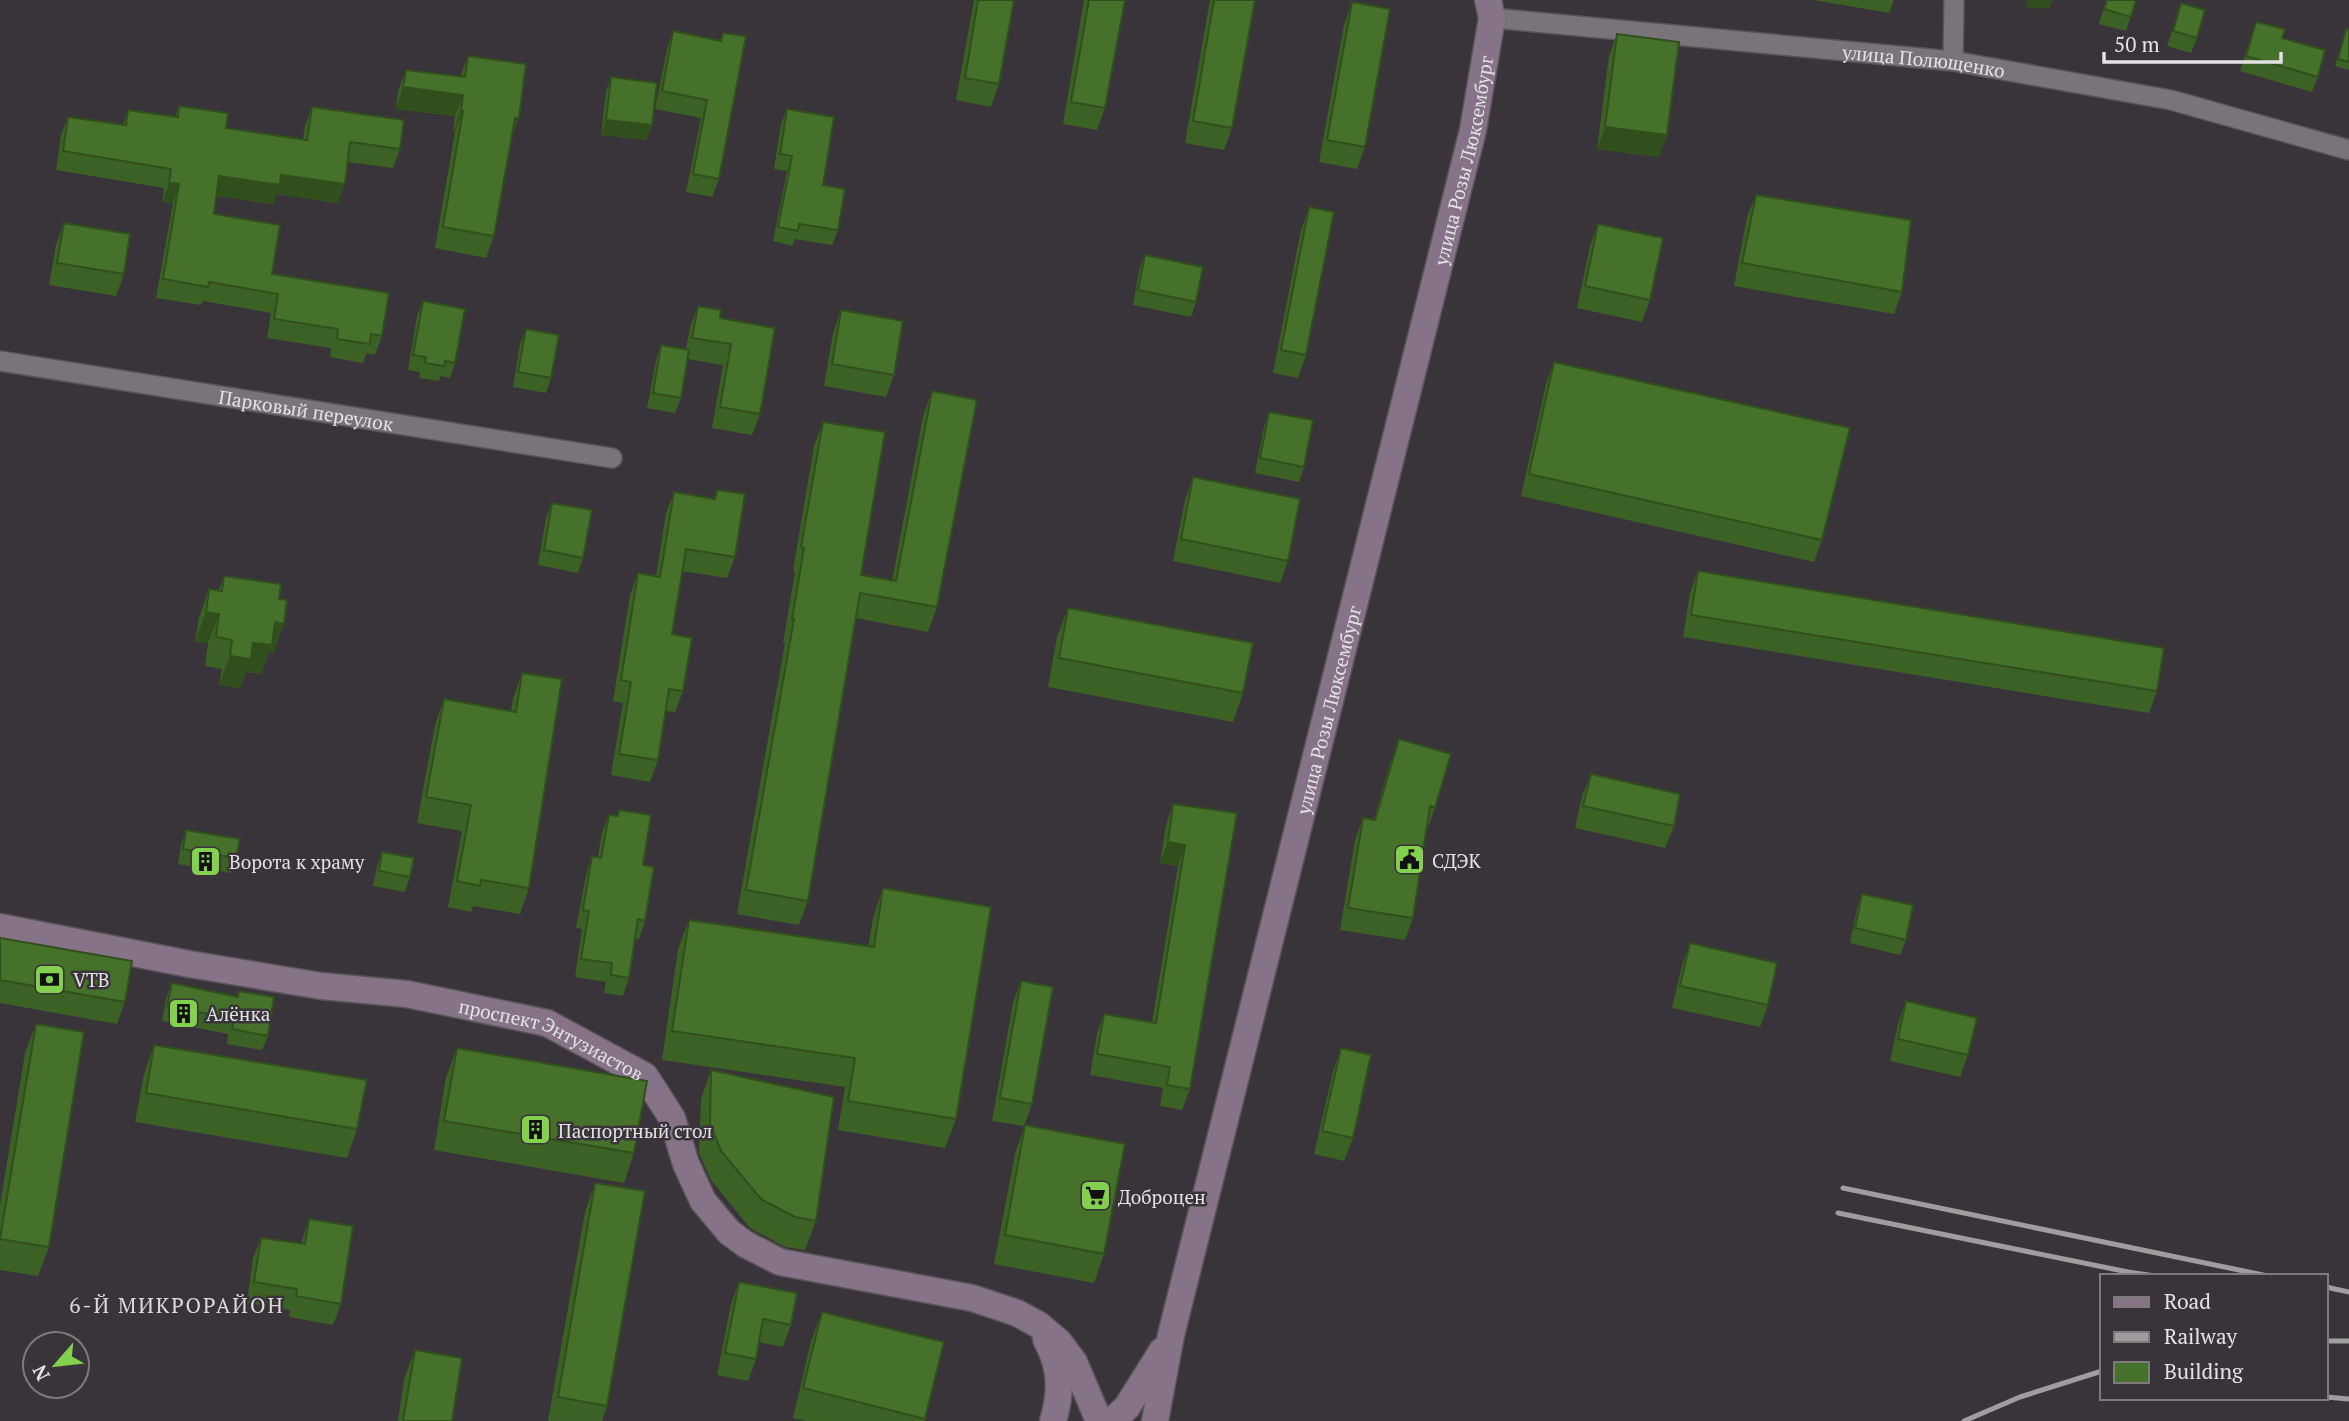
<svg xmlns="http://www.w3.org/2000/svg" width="2349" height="1421" font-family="'PT Serif',serif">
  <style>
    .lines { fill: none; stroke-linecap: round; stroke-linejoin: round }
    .minor-casing { stroke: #575357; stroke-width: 22 }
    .secondary-casing { stroke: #575357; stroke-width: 29 }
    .minor { stroke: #797479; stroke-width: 19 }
    .secondary { stroke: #867387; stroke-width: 26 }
    .rail { stroke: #a09da0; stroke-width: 5 }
    .wall { fill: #3c6124 }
    .shaded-wall { fill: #314f1d }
    .building { fill: #46712a; stroke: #314f1d; stroke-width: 2 }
    .labels { text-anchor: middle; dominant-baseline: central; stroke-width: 5; stroke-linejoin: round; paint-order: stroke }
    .street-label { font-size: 19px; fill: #e5e2e5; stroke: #393439 }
    .poi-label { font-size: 19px; fill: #e5e2e5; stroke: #393439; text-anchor: start }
    .neighbourhood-label { font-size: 21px; letter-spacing: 2px; fill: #ded9de; stroke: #393439 }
  </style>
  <rect width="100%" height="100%" fill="#393439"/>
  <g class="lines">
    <defs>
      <g id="minor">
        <path id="s1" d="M1492,18L1953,61L2171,100L2349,150"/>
        <path d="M1953,61L1954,0"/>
        <path id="s2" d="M0,361L612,458"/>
      </g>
      <g id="secondary">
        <path id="s3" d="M0,927L189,964L321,986L407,994L547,1023L645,1076L672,1118L686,1164L703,1201L729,1232L745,1244L780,1262L972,1298L1017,1313L1039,1325L1059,1342L1074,1362L1099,1421"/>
        <path d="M1046,1339C1061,1367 1062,1391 1053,1421"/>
        <path d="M1112,1421L1127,1407L1162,1351"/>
        <path id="s4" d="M1155,1421L1171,1335L1473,130L1492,18L1488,0"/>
      </g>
    </defs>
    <use href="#minor" class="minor-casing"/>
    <use href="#secondary" class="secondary-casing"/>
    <use href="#minor" class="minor"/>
    <use href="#secondary" class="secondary"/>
    <g class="rail">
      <path d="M1843,1188L2268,1276"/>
      <path d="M1838,1213L2128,1272L2155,1276"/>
      <path d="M2326,1287L2349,1292"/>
      <path d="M2326,1341H2349"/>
      <path d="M2326,1397L2349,1399"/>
      <path d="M1964,1421L2020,1397L2102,1371"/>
    </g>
  </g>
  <g class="wall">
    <path d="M974,0H1014L999,84L991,107L956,100Z"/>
    <path d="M1084,0H1125L1105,108L1097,130L1063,124Z"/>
    <path d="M1210,0H1255L1232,128L1224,150L1185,143Z"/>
    <path d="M1814,0H1894L1889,13Z"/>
    <path d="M2106,0H2136L2126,31L2099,24Z"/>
    <path d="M1352,2L1365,147L1357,169L1319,162L1344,25Z"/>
    <path d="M2181,3L2197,38L2191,53L2167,46Z"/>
    <path d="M2256,22L2282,38L2318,77L2312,92L2240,71Z"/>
    <path d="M2346,29L2349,30V70L2335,66Z"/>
    <path d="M673,31L720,40L723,33L719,179L712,197L686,192L701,118L655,109L667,49Z"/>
    <path d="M1617,34L1667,135L1659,157L1597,149L1609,56Z"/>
    <path d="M468,56L511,138L494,236L486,258L435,248L455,132H453L455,116L396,109L398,91L406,70L460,77Z"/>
    <path d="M611,77L652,125L646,140L601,135L606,92Z"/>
    <path d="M179,106L226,128L303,139L305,126L312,107L400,149L393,168L348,162L338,203L276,194L273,204L217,196L214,214L272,274L382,336L375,355L366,353L363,363L330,357L331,348L267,338L271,313L203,301L201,305L156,298L173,203L162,202L164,188L56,170L61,135L68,117L123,124L128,110L175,117Z"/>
    <path d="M787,109L823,185L838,230L832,245L795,239L792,246L773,241L787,171L774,169L781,124Z"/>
    <path d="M1756,195L1902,292L1894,314L1734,286L1747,217Z"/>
    <path d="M1309,207L1306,355L1298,378L1273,373L1301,230Z"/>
    <path d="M64,223L124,274L116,296L49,285L56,245Z"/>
    <path d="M1598,224L1650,300L1642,322L1577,308L1590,246Z"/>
    <path d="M1145,255L1196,302L1191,317L1133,305L1139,270Z"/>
    <path d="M423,301L455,363L450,378L440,376L439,381L419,378L420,372L408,370L417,316Z"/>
    <path d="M698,306L720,318L760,414L752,435L712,428L723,365L688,359L681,398L675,413L647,408L656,360L661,345L686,349L690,327Z"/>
    <path d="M841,310L894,375L886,397L824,386L833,333Z"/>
    <path d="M526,329L551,378L546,393L513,387L520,344Z"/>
    <path d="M1554,362L1822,540L1814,562L1521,496L1546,384Z"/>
    <path d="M932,391L937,607L928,632L856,618L808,901L799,925L737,914L785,643H783L795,572L793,571L814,446L823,422L861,575L892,581L923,416Z"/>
    <path d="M1269,412L1304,467L1299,482L1255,473L1264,427Z"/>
    <path d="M1193,477L1288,561L1280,583L1173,561L1185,500Z"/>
    <path d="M717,490L735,557L727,578L682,571L672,634L683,691L675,712L666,711L658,760L650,782L611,775L623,703L613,701L630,595L638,573L656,576L666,513L674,492L713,499Z"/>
    <path d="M552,503L583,558L578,573L538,565L546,518Z"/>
    <path d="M1698,571L2157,691L2149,713L1683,637L1690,593Z"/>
    <path d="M224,576L279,599L284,624L273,653L269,652L261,674L246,672L240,688L219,685L222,669L205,666L208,643L195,642L199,618L209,589L219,590Z"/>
    <path d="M1068,608L1243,693L1233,722L1048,687L1057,637Z"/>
    <path d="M522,673L529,888L520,914L473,906L471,912L448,907L462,831L417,823L435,725L444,699L511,711L513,699Z"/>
    <path d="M1399,739L1435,808L1427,830H1426L1413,918L1405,940L1340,930L1355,840L1363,818L1374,819L1391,761Z"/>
    <path d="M1591,774L1674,826L1665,848L1575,828L1582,796Z"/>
    <path d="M1173,804L1237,813L1190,1089L1182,1110L1160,1106L1163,1088L1090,1075L1097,1034L1104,1014L1152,1022L1178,866L1160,863L1166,825Z"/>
    <path d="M619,810L643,865L645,921L639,939H635L629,978L623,996L604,993L606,982L575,977L582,929L576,928L586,875L592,856L598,857L602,833L609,815L617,816Z"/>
    <path d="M186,830L236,858L231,873L178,864L181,845Z"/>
    <path d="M382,852L410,877L405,892L373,886L377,867Z"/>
    <path d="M883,888L956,1119L945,1148L838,1130L845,1087L662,1060L678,949L689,920L868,947L873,918Z"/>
    <path d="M1862,894L1906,940L1900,955L1850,943L1857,909Z"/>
    <path d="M0,938L125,1002L117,1024L0,1003Z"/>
    <path d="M1690,943L1768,1005L1760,1027L1672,1008L1682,965Z"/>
    <path d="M1021,981L1032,1104L1024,1126L992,1121L1013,1003Z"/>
    <path d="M172,983L237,996L239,991L268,1036L262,1050L227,1044L228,1034L162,1021L166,998Z"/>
    <path d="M1906,1001L1968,1055L1960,1077L1890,1061L1898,1024Z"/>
    <path d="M36,1024L49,1247L38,1276L0,1270V1205L25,1053Z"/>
    <path d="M154,1045L357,1129L347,1158L135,1122L144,1074Z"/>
    <path d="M457,1048L634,1153L624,1183L434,1150L446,1077Z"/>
    <path d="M1341,1048L1353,1138L1344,1161L1314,1154L1333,1071Z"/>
    <path d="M711,1070L816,1221L805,1250L785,1247L750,1228L711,1180L699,1153L701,1099Z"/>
    <path d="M1025,1125L1104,1254L1094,1283L994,1264L1015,1154Z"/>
    <path d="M595,1183L607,1406L602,1421H548L585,1212Z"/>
    <path d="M309,1219L341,1304L333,1325L289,1317L290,1310L247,1303L253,1258L261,1238L301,1244Z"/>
    <path d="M739,1282L791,1325L783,1347L759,1342L756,1359L748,1381L717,1375L731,1304Z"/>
    <path d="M822,1312L944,1342L924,1421H807L793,1418L811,1341Z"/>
    <path d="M415,1350L452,1421H398L404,1379Z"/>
  </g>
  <g class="shaded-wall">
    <path d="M2027,0H2053L2049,9L2025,7Z"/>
    <path d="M403,87L463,95L455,116L396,109Z"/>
    <path d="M461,110L463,111L455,132H453Z"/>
    <path d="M515,118H519L511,140Z"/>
    <path d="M606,120L652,125L646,140L601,135Z"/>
    <path d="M1605,127L1667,135L1659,157L1597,149Z"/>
    <path d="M281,175L345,184L338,203L276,194L273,204L212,195L219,176Z"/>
    <path d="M169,183L179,184L173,203L162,202Z"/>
    <path d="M206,612L219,614L208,643L195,642Z"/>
    <path d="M275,622L284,624L273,653L269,652L261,674L246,672L240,688L219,685L230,656L253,643Z"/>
    <path d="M1168,842L1185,845L1178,866L1160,863Z"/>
  </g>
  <g class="building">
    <path d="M978,0H1014L999,84L965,78Z"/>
    <path d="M1089,0H1125L1105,108L1071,102Z"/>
    <path d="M1214,0H1255L1232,128L1193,121Z"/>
    <path d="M2107,0H2136L2131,17L2104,9Z"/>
    <path d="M1352,2L1390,9L1365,147L1327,140Z"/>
    <path d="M2181,3L2205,10L2197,38L2173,31Z"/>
    <path d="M2256,22L2285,29L2282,38L2325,50L2318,77L2246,56Z"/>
    <path d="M2346,29L2349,30V62L2338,59Z"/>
    <path d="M673,31L721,41L723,33L746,36L719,179L693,174L707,100L662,91Z"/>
    <path d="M1617,34L1679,42L1667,135L1605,127Z"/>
    <path d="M468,56L526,64L519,118H515L494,236L443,227L463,111L461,110L463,95L403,87L406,70L465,77Z"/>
    <path d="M611,77L657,83L652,125L606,120Z"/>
    <path d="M179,106L228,113L226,128L307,140L312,107L404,120L400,149L350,142L345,184L281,175L280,185L219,176L214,214L280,225L272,274L389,293L382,336L371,334L370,344L337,339L338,329L274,319L278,294L209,282L208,287L163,279L179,184L169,183L171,169L63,151L68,117L126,125L128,110L178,117Z"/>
    <path d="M787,109L834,117L823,185L845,189L838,230L799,224L798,231L778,227L792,156L780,154Z"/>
    <path d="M1756,195L1911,220L1902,292L1742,263Z"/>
    <path d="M1309,207L1334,212L1306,355L1281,350Z"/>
    <path d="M64,223L130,234L124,274L57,263Z"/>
    <path d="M1598,224L1663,238L1650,300L1585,286Z"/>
    <path d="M1145,255L1203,267L1196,302L1138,290Z"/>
    <path d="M423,301L465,309L455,363L445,361L444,366L425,363L426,357L413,355Z"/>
    <path d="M698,306L721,310L720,318L775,328L760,414L720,407L731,344L692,338Z"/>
    <path d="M841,310L903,321L894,375L832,364Z"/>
    <path d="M526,329L559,335L551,378L518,372Z"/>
    <path d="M661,345L689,350L681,398L653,393Z"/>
    <path d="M1554,362L1850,428L1822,540L1529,474Z"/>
    <path d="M932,391L977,400L937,607L860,593L808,901L746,890L794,619H792L804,548L801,547L823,422L885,432L861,575L896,581Z"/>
    <path d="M1269,412L1313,420L1304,467L1260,458Z"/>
    <path d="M1193,477L1300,499L1288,561L1181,539Z"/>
    <path d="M717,490L745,494L735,557L686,549L672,634L692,638L683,691L669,689L658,760L619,754L631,682L621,680L638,573L660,577L674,492L715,499Z"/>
    <path d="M552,503L592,510L583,558L544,550Z"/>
    <path d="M1698,571L2164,648L2157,691L1691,615Z"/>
    <path d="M224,576L281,584L279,599L287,600L284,624L275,622L272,645L253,643L251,659L230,656L232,640L216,637L219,614L206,612L209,589L222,591Z"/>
    <path d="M1068,608L1253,643L1243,693L1059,658Z"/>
    <path d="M522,673L562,679L529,888L481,880L480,886L457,881L471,805L426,797L444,699L516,712Z"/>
    <path d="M1399,739L1451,754L1435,808L1430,806L1413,918L1348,908L1363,818L1375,820Z"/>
    <path d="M1591,774L1680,794L1674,826L1583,806Z"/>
    <path d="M1173,804L1237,813L1190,1089L1167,1085L1170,1067L1097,1054L1104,1014L1156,1023L1185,845L1168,842Z"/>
    <path d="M619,810L651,815L643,865L654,867L645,921L638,919L629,978L611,975L612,963L581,959L589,911L583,910L592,856L601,858L609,815L618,816Z"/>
    <path d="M186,830L240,839L236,858L183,849Z"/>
    <path d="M382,852L414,858L410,877L379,871Z"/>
    <path d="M883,888L991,907L956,1119L848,1101L855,1058L672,1031L689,920L874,947Z"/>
    <path d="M1862,894L1913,905L1906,940L1855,928Z"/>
    <path d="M0,938L132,961L125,1002L0,980Z"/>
    <path d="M1690,943L1777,963L1768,1005L1680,986Z"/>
    <path d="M1021,981L1053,987L1032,1104L1000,1098Z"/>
    <path d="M172,983L238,997L239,991L274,997L268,1036L232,1029L234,1019L167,1006Z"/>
    <path d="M1906,1001L1977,1018L1968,1055L1898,1039Z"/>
    <path d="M36,1024L84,1032L49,1247L0,1239Z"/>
    <path d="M154,1045L367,1080L357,1129L146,1093Z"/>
    <path d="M457,1048L647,1081L634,1153L444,1121Z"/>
    <path d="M1341,1048L1371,1055L1353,1138L1322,1131Z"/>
    <path d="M711,1070L834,1097L816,1221L795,1217L761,1199L721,1151L710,1124Z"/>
    <path d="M1025,1125L1125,1144L1104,1254L1005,1235Z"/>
    <path d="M595,1183L645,1191L607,1406L558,1397Z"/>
    <path d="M309,1219L353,1226L341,1304L296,1296L297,1289L254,1282L261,1238L305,1244Z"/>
    <path d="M739,1282L797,1293L791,1325L763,1319L756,1359L725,1353Z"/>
    <path d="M822,1312L944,1342L925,1419L803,1388Z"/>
    <path d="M415,1350L462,1358L452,1421H403Z"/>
  </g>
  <defs>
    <symbol id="civic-square" viewBox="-11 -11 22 22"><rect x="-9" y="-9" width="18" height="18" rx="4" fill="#83d04e" stroke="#393439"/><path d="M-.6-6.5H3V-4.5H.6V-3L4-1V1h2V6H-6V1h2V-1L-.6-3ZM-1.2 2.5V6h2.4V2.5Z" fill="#111"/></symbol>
    <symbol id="building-square" viewBox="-11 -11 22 22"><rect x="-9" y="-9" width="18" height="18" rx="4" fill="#83d04e" stroke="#393439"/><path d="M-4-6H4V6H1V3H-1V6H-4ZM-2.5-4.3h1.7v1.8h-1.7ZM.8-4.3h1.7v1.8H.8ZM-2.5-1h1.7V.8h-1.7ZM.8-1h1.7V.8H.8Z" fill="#111"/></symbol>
    <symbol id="bank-square" viewBox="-11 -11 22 22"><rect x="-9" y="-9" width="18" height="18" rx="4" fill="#83d04e" stroke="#393439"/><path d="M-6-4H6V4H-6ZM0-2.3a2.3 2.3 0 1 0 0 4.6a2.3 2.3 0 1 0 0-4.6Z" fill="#111"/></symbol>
    <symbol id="supermarket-square" viewBox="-11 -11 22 22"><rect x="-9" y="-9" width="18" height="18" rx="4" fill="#83d04e" stroke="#393439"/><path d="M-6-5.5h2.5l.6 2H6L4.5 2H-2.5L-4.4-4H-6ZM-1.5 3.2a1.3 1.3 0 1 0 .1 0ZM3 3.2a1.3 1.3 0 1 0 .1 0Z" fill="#111"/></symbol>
  </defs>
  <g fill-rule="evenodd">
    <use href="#civic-square" x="1392" y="842" width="35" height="35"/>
    <use href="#building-square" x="188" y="844" width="35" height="35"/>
    <use href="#bank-square" x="32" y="962" width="35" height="35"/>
    <use href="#building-square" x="166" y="996" width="35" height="35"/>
    <use href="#building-square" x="518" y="1112" width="35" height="35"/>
    <use href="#supermarket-square" x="1078" y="1178" width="35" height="35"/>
  </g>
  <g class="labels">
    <g class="street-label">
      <text stroke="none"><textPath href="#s1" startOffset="434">улица Полющенко</textPath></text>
      <text stroke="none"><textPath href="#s4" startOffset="1298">улица Розы Люксембург</textPath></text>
      <text stroke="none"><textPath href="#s2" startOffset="310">Парковый переулок</textPath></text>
      <text stroke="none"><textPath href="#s4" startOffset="732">улица Розы Люксембург</textPath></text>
      <text stroke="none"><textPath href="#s3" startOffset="565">проспект Энтузиастов</textPath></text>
    </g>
    <g class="poi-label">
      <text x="1432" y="860">СДЭК</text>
      <text x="229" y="861">Ворота к храму</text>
      <text x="73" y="979">VTB</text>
      <text x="206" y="1013">Алёнка</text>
      <text x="558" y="1130">Паспортный стол</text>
      <text x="1118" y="1196">Доброцен</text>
    </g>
    <g class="neighbourhood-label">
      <text x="177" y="1305">6-Й МИКРОРАЙОН</text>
    </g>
  </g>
  <rect x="2100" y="1274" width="228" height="126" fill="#393439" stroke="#7e7a7e" stroke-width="2"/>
  <rect x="2114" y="1297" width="35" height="10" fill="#867387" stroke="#7e7a7e" stroke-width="2"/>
  <text x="2164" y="1309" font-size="21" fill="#e5e2e5">Road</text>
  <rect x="2114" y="1332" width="35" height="10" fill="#a09da0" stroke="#7e7a7e" stroke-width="2"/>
  <text x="2164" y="1344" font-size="21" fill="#e5e2e5">Railway</text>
  <rect x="2114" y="1362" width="35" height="21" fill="#46712a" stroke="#7e7a7e" stroke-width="2"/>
  <text x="2164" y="1379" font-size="21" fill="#e5e2e5">Building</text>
  <g transform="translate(56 1365) rotate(242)"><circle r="33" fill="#393439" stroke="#7e7a7e" stroke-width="2"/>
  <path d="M0-5L12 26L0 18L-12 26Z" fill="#83d04e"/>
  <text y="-10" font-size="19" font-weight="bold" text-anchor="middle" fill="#e5e2e5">N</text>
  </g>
  <path d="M2104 52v10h177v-10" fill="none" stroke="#e5e2e5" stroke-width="3.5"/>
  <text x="2114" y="52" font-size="21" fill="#e5e2e5" stroke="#393439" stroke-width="5" paint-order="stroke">50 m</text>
</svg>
